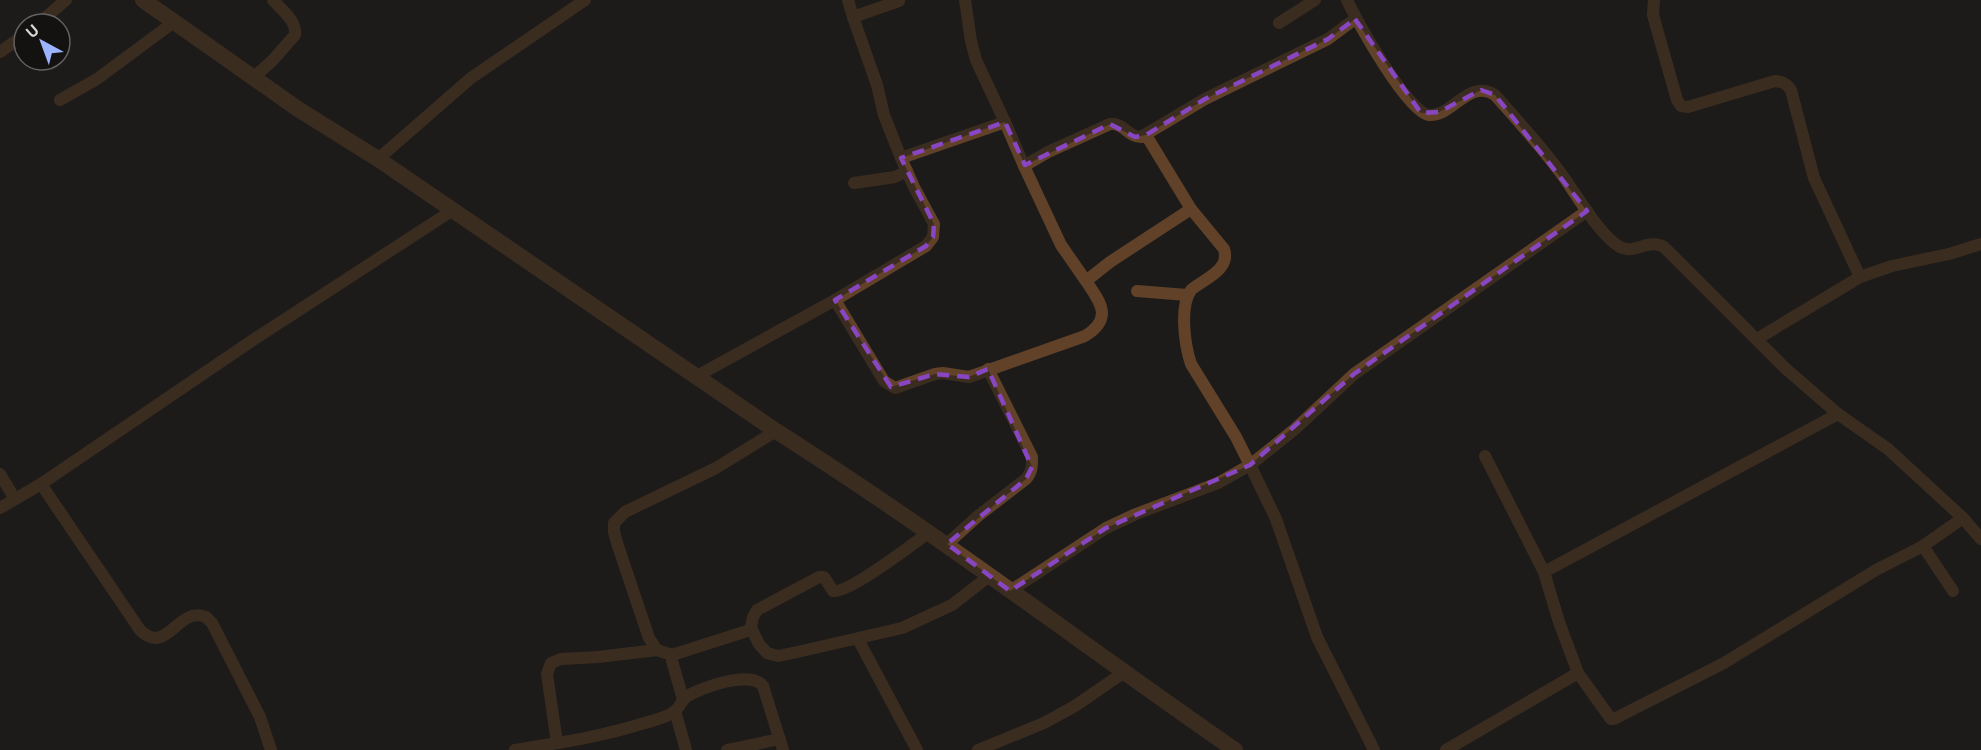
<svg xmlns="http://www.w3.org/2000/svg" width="1981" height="750" font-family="Ubuntu,sans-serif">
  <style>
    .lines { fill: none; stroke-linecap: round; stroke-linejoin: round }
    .minor { stroke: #614229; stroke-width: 12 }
    .tertiary { stroke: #614229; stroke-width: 16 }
    .marked { fill: none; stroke: #8946c3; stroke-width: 4.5; stroke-dasharray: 12 8; stroke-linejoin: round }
  </style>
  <rect width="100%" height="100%" fill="#1d1b1a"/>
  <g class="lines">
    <g class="minor">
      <path d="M848,0L853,17"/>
      <path d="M965,0L971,41L976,60L1005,122"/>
      <path d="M1347,0C1356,20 1408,113 1429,115C1453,117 1468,78 1495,95C1517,120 1540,145 1560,172C1575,192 1599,235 1620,247C1634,255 1649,238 1664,247L1785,368L1838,414L1888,449L1963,518L1981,539"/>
      <path d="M1654,0L1653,15L1677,100L1681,106L1688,107L1775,81C1783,82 1786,83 1791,90L1814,178L1860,277"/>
      <path d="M899,1L853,17L877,85L884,115L901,158"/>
      <path d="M1279,23L1315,0"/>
      <path d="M38,24L66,0"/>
      <path d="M0,52L24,35"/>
      <path d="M253,78L272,61L295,35C297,21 282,10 273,0"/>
      <path d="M60,100L97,79L174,22"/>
      <path d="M378,159L471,78L585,0"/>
      <path d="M1024,166L1061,245L1086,281"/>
      <path d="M854,183L895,177L907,171"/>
      <path d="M1191,209L1224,249C1231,270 1204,279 1191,290C1179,307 1185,346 1191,364L1236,437L1250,465L1276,519L1317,637L1374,750"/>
      <path d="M1137,291L1187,295"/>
      <path d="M835,300L884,381L895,388L935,374L943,373L969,377L1085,336C1114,318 1100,302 1086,281L1110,262L1191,209L1146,135"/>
      <path d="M1757,339L1860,277L1892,266L1949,254L1981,244"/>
      <path d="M697,376L835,300L926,246L933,237L934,224L914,187L901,158L1005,122L1024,166L1048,152L1110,124C1123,122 1128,137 1141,137L1205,99L1328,39L1355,19"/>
      <path d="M1485,456L1544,572L1559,622L1578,673L1611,719H1614L1724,663L1876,570L1923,546L1963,518"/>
      <path d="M0,474L15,499"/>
      <path d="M41,484L140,630C167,657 178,605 206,617L212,623L260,717L271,750"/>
      <path d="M0,508L41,484L250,342L453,210"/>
      <path d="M947,544L978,516L1026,479C1032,472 1032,467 1032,457L988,369"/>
      <path d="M1923,546L1953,591"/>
      <path d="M1544,572L1838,414"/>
      <path d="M1010,591L1106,528L1136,514L1218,483L1250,465L1295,429L1354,374L1587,211"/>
      <path d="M751,628L759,644L767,653L778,656L802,651L902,628L952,605L988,577"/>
      <path d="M858,639L917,750"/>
      <path d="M672,655L657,650L649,638L618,546L614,532V523L625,512L716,468L776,431"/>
      <path d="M683,699L672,661V655L747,631L751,628L753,617L757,610L819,577H824L833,591C848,594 913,544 928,533"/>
      <path d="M675,711L686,750"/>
      <path d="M557,743L547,674L551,663L561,659L598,657L657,650"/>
      <path d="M515,750C557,743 600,737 641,724C651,721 667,718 675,711C680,707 681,701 686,697C701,687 751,670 763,686L783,750"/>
      <path d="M727,750L780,739"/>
      <path d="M978,750L1044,723L1075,706L1123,673"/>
      <path d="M1446,750L1578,673"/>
    </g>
    <path class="tertiary" d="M143,0L298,109L378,159L776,431C934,531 1082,644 1235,750"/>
  </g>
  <path d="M0 0H1981V750H0ZM1355,19L1421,113L1439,112L1481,90L1495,95L1587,211L1354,374L1250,465L1106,528L1010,591L947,544L1026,479L1032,467L988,369L969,377L935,374L891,387L835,300L926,246L933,237L934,224L901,158L1005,122L1025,165L1110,124L1135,137L1146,135L1205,99L1328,39Z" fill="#1d1b1a" fill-opacity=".55" fill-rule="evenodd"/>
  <path class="marked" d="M1355,19L1421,113L1439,112L1481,90L1495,95L1587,211L1354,374L1250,465L1106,528L1010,591L947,544L1026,479L1032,467L988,369L969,377L935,374L891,387L835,300L926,246L933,237L934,224L901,158L1005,122L1025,165L1110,124L1135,137L1146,135L1205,99L1328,39Z"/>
  <g transform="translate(42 42) rotate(319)"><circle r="28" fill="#141211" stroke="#636261" stroke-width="1.5"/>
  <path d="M0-4.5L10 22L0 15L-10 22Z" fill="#9cb4fd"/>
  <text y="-9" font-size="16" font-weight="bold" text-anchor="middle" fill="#dad9d8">U</text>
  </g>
</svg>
